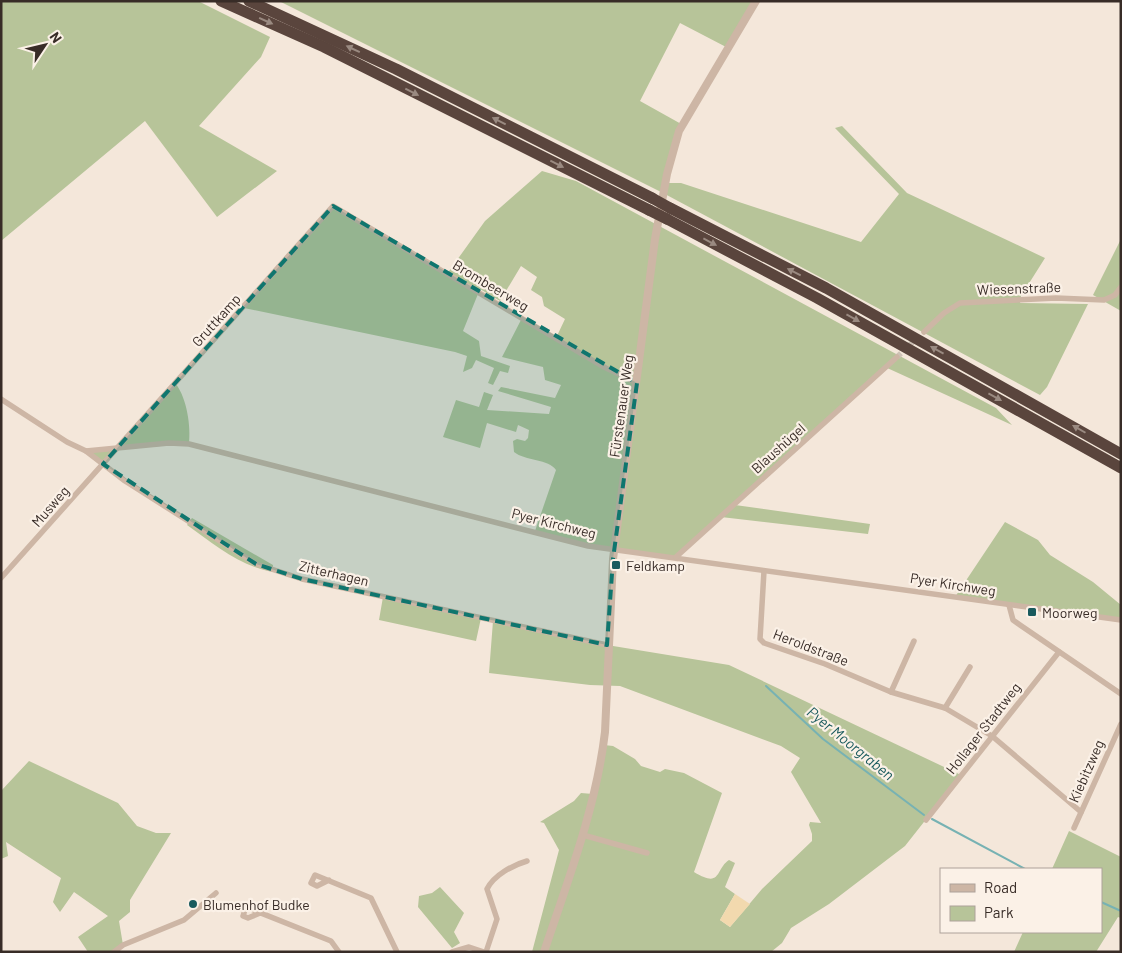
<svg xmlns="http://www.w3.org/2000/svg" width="1122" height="953" font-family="Barlow,sans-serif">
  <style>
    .green { fill: #b7c499 }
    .sand { fill: #f2d9ae }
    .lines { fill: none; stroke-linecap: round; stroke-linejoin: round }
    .stream { stroke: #77b2b3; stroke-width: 2 }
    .minor-tunnel { stroke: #cec2b6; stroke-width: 5.5; stroke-dasharray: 5.5 3; stroke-linecap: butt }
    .minor { stroke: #cdb6a5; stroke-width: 5.5 }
    .tertiary { stroke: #cdb6a5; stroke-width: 8 }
    .motorway { stroke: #5a453d; stroke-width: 11 }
    .motorway-bridge { stroke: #5a453d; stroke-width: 11 }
    .oneway { fill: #9a8a81 }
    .marked { fill: #0f766e; fill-opacity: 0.2; stroke: #0f766e; stroke-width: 4; stroke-dasharray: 10 6; stroke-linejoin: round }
    .poi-dot { fill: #195a5d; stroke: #fbf1e7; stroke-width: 2 }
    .labels { text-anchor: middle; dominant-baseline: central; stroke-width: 4.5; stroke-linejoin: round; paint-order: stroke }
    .street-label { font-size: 14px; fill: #382c27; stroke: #fbf1e7 }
    .poi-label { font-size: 14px; fill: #382c27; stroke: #fbf1e7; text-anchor: start }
    .water-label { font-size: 15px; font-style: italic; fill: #195a5d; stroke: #fbf1e7 }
  </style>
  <rect width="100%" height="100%" fill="#f4e7da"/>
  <g class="green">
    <path d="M1,1H198L270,37L261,57L199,126L277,171L217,217L145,121L1,241Z"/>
    <path d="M279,1H756L728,48L680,23L640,101L683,125L665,187L669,183H681L861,242L899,194L835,128L842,126L907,193L1045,258L1021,296L1020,303L1088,304L1047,387L1040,395L663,193Z"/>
    <path d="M542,171L576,181L996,408L1012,425L885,367L735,505L870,524L868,534L721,517L676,557L609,549L535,531L556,470C549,459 525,461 514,452L513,441L517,439L525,441L528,438L529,430L518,425L516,432L487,423L480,448L443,437L456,400L479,407L484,392L493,395L487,410L549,414L551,407L498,391L501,387L555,398L561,385L545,380L543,367L502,357L522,318L556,338L565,319L544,306L542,297L531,290L537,277L521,266L500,301L480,289L463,331L479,341L481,356L510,366L508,373L500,371L493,385L488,383L494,368L476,360L472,368L463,372L467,356L455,352L244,308L333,208L447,274L485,221Z"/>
    <path d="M1121,239V311L1093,295Z"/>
    <path d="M176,384C187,399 191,426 189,444L117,449L103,464L86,451L117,449Z"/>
    <path d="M192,518L273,565V572C239,566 214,544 187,525Z"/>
    <path d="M1005,522L1038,540L1050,555L1093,582L1121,605V620L955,597Z"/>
    <path d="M383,597L607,645L729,665L961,775L905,846L829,904L791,928L782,943L771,952H532L559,850L544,823L540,822L574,801L581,793L593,794L604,745L613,746L635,759L641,766L660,772L665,769L684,773L722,793L694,872C722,889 715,869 729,860L735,863L725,887L735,894L720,920L730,927L762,889L812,841V834L809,825L810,822L821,823L791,772L800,758L781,746L620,686L590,685L489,673L493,621L481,618L476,641L379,620Z"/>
    <path d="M29,761L118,803L137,826L156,833H171L130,900V912L119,921L123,945L114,952H88L78,937L108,916L74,892L60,912L53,902L61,878L6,842L8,856L1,859V791Z"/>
    <path d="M1069,831L1121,857V918L1118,917L1096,952H1014L1023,932H1101V869H1052Z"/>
    <path d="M440,887L464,913L454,932L460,943L452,948L418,907L419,896L432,893Z"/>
  </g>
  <path class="sand" d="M735,894L750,904L730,927L720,920Z"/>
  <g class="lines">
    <g class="stream">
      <path d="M766,686L823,739L924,815"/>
      <path d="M932,819L1025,869"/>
      <path d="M1101,902L1121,911"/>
    </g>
    <path class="minor-tunnel" d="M897,357L917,338"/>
    <g class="minor">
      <path d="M924,332L944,313L960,303L1056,298L1104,300L1115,295L1121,287"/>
      <path d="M1,399L67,442L86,451L169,443L189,444L588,546L1121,620"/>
      <path d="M86,451L125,481L256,564L302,579L607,645"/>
      <path d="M676,557L897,357"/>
      <path d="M764,571L760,639L764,643L825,664L891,692L945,708L992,736L1081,812"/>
      <path d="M1,578L333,206L602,366L637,383"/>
      <path d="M1009,605L1013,620L1020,625L1121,694"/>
      <path d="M891,692L914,641"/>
      <path d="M945,708L970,667"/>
      <path d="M926,820L1059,652"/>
      <path d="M1074,828L1121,724"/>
      <path d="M583,835L647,853"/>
      <path d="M329,880L317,886L311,883L315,875L371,898L397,952"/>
      <path d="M260,913L248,918L243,916L246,907L331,941L339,952"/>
      <path d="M114,952L123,945L184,920L216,893"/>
      <path d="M452,952L469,947L484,952"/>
      <path d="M486,952L497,919L487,889C494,875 513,865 527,861"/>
    </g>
    <path class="tertiary" d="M544,952C568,880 596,808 605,732L613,559L655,239L667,174L679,131L756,1"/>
    <g class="motorway">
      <path d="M221,1L324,47L649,210"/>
      <path d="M249,1L396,69L652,198"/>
      <path d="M670,208L826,288L1121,454"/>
      <path d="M667,219L817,298L1121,468"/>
    </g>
    <g class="motorway-bridge">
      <path d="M652,198L670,208"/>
      <path d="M649,210L667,219"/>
    </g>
  </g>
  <defs><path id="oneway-solid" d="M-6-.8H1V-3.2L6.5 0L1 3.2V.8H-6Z" transform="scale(1.25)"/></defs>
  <g class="oneway">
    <use href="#oneway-solid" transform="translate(266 21) rotate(24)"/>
    <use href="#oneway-solid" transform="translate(353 49) rotate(-155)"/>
    <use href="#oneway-solid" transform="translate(412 92) rotate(27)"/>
    <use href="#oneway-solid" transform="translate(499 121) rotate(-153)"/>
    <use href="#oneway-solid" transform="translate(557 164) rotate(27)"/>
    <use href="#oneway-solid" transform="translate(710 242) rotate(28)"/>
    <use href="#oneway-solid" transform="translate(794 272) rotate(-153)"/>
    <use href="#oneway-solid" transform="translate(853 318) rotate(29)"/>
    <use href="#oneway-solid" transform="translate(937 350) rotate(-151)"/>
    <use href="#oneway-solid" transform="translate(995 397) rotate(29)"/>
    <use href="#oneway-solid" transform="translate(1079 429) rotate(-150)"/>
  </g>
  <path class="marked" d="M333,206L637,383L613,559L607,645L302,579L256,564L103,464Z"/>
  <g class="poi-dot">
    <rect x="611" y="560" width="10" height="10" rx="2.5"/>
    <rect x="1027" y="607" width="10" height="10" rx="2.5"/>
    <circle cx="193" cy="904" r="5"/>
  </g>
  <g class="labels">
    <g class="street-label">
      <text transform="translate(491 285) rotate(31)">Brombeerweg</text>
      <text transform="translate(1019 288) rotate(-2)">Wiesenstraße</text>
      <text transform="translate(216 320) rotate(-48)">Gruttkamp</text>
      <text transform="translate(621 406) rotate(-82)">Fürstenauer Weg</text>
      <text transform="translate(778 448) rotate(-42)">Blaushügel</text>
      <text transform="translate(50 506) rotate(-49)">Musweg</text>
      <text transform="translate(554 523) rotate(14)">Pyer Kirchweg</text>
      <text transform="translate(334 573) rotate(13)">Zitterhagen</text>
      <text transform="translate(953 584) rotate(9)">Pyer Kirchweg</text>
      <text transform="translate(811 647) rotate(21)">Heroldstraße</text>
      <text transform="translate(983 728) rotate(-52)">Hollager Stadtweg</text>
      <text transform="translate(1086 771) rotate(-66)">Kiebitzweg</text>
    </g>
    <g class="poi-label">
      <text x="626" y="565">Feldkamp</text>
      <text x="1042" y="612">Moorweg</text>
      <text x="203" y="904">Blumenhof Budke</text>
    </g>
    <g class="water-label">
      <text transform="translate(851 743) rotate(39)">Pyer Moorgraben</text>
    </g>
  </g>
  <rect width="1122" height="953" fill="none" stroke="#382c27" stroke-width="5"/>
  <rect x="940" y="868" width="162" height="65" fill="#fbf1e7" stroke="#ada29a"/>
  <rect x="950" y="884" width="25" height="8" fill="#cdb6a5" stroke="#ada29a"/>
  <text x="984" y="893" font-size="15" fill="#382c27">Road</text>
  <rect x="950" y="906" width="25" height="15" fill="#b7c499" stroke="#ada29a"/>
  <text x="984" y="918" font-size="15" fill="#382c27">Park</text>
  <g transform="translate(45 45) rotate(55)" stroke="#fbf1e7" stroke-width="4" paint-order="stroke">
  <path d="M0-4L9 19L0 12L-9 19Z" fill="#382c27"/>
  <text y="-8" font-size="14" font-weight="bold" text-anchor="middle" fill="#382c27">N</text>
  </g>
</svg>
